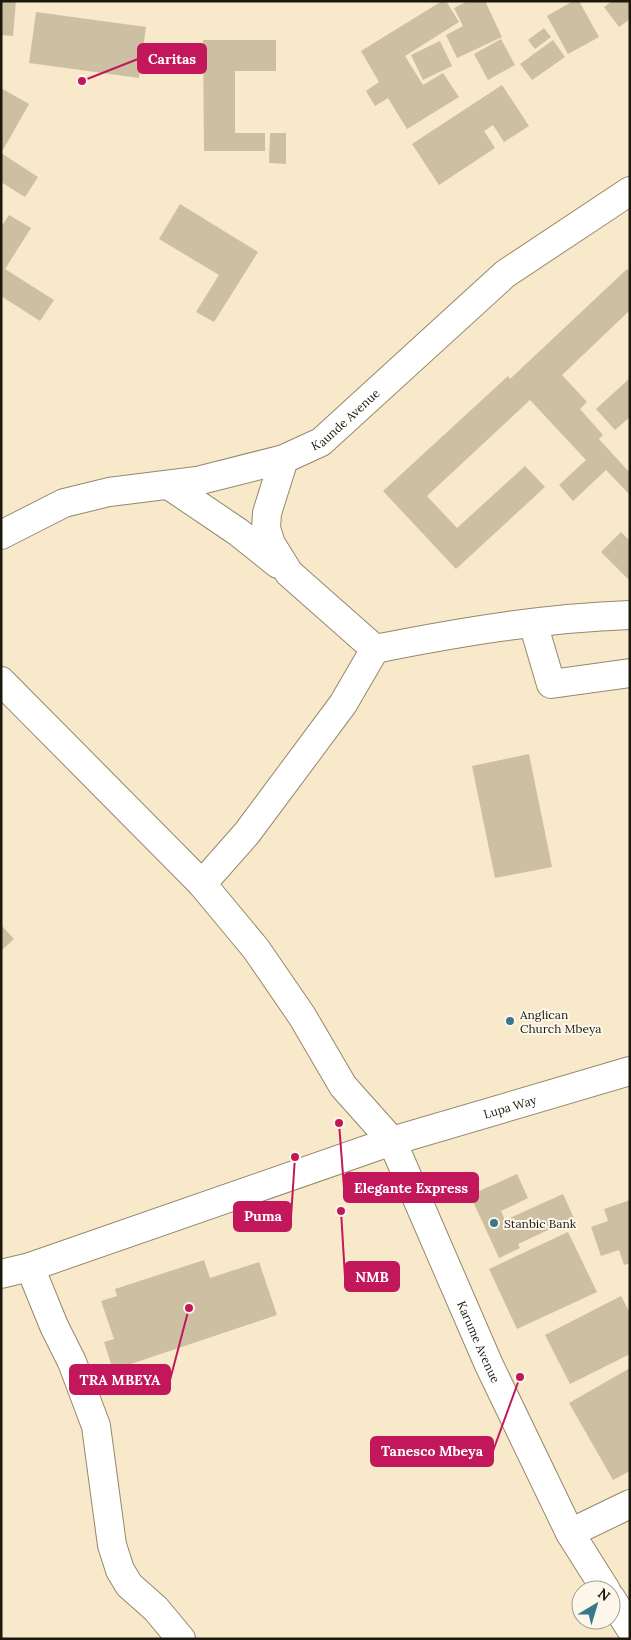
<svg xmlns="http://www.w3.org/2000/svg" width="631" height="1640" font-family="Lora,serif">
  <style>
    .building { fill: #cdbfa1 }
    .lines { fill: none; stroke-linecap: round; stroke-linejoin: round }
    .minor-casing { stroke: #95886b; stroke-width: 30 }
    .major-casing { stroke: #95886b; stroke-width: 30 }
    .minor { stroke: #fff; stroke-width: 28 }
    .major { stroke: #fff; stroke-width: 28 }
    .poi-dot { fill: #39778d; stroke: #fdf7eb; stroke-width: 2 }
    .labels { text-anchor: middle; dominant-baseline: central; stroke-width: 4; stroke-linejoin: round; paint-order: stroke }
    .street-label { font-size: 12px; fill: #1d180d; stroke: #fdf7eb }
    .poi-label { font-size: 12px; fill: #1d180d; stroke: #fdf7eb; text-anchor: start }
    .leader { fill: none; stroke: #c2185b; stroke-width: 2 }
    .callout-dot { fill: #c2185b; stroke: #fdf7eb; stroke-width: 2 }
    .callout { fill: #c2185b; stroke: #c2185b; stroke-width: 2 }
    .callout-label { font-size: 14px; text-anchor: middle; font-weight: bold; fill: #fff }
  </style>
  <rect width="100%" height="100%" fill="#f8e9ca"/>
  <g class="building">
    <path d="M1,1H16L13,36L1,35Z"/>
    <path d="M442,1H446L459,22L405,56L423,85L443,73L459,97L407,129L388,98L375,106L366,91L379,82L361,51Z"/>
    <path d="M468,1H485L502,37L457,58L446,35L463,26L454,8Z"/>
    <path d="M573,1H579L599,37L568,54L547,16Z"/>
    <path d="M612,1H630V19L619,27L604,7Z"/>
    <path d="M36,12L146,27L139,78L29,63Z"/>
    <path d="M544,28L551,37L535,49L528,40Z"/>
    <path d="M501,39L515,65L488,80L474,54Z"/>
    <path d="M203,40H276V71H235V133H265V151H204Z"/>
    <path d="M553,40L565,57L532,80L520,64Z"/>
    <path d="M440,41L452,66L423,80L411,55Z"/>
    <path d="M502,85L529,126L504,142L493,125L484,131L495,148L439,185L412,144Z"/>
    <path d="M1,88L29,104L3,150L1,149Z"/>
    <path d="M270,133H286V164L269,163Z"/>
    <path d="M1,153L38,177L25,197L1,182Z"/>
    <path d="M180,204L258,252L214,322L196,312L219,275L159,239Z"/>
    <path d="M9,215L31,228L5,269L54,300L40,321L1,296V227Z"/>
    <path d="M627,269L630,272V314L628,312L562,375L587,402L580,409L603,435L599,439L630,473V492L628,493L606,470L573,501L559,485L586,460L530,400L427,496L457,528L525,466L545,487L456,569L383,491L508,376L510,379Z"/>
    <path d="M630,378V417L615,430L596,409Z"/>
    <path d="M621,532L630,541V581L601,552Z"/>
    <path d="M529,754L552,867L495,878L472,766Z"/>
    <path d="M1,925L14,939L1,951Z"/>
    <path d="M517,1174L528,1198L501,1211L505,1220L563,1194L574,1218L518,1244L520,1248L499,1258L470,1195Z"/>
    <path d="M630,1200V1263L624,1265L619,1250L601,1256L591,1227L608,1221L604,1209Z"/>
    <path d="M568,1232L597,1292L517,1329L489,1269Z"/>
    <path d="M204,1260L210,1278L259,1262L277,1315L113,1370L104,1342L114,1339L101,1301L117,1296L115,1289Z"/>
    <path d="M621,1296L630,1313V1354L570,1384L545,1335Z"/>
    <path d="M630,1368V1471L613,1480L569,1403Z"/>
  </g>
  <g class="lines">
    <defs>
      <g id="minor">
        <path d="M284,459L267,513L266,528L271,544L289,573L375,649C460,632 544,618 630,615"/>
        <path d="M170,486L238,532L278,564"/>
        <path id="s1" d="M1,535L64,503L109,492L197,481L284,459L321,442L505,274L630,191"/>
        <path d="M533,623L551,684L630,673"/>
        <path d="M202,884L247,833L343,704L375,649"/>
        <path d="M30,1267L54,1326L72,1362L96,1426L112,1545L120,1570L129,1585L156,1609L181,1639"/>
        <path id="s2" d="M1,1274L30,1267L392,1141L630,1071"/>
        <path d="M570,1533L630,1504"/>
      </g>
      <g id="major">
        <path id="s3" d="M1,681L202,884L256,949L302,1016L343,1086L392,1141L489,1365L570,1533L606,1590"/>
        <path d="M611,1598L630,1628"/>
      </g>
    </defs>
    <use href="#minor" class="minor-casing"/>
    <use href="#major" class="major-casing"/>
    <use href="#minor" class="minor"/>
    <use href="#major" class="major"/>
  </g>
  <g class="poi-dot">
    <circle cx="510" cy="1021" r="5"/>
    <circle cx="494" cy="1223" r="5"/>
  </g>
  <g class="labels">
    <g class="street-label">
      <text stroke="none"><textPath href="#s1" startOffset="369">Kaunde Avenue</textPath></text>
      <text stroke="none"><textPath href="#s2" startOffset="536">Lupa Way</textPath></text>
      <text stroke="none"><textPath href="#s3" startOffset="825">Karume Avenue</textPath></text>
    </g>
    <g class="poi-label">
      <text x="520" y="1014">Anglican<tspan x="520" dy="14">Church Mbeya</tspan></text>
      <text x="504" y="1223">Stanbic Bank</text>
    </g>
  </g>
  <path class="leader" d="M82 81L138 59M339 1123L344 1188M295 1157L291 1217M341 1211L345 1277M189 1308L170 1380M520 1377L493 1451"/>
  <g class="callout-dot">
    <circle cx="82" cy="81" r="5"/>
    <circle cx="339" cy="1123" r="5"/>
    <circle cx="295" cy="1157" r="5"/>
    <circle cx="341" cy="1211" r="5"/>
    <circle cx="189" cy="1308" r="5"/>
    <circle cx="520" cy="1377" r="5"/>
  </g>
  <g class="callout">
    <rect x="138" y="44" width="68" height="29" rx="5"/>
    <rect x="344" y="1173" width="134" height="29" rx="5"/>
    <rect x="234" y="1202" width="57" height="29" rx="5"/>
    <rect x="345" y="1262" width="54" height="29" rx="5"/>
    <rect x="70" y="1365" width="100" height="29" rx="5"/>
    <rect x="371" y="1437" width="122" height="29" rx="5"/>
  </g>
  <g class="callout-label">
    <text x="172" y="64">Caritas</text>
    <text x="411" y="1193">Elegante Express</text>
    <text x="263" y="1221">Puma</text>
    <text x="372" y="1282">NMB</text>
    <text x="120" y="1385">TRA MBEYA</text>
    <text x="432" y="1456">Tanesco Mbeya</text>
  </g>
  <rect width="631" height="1640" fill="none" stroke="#1d180d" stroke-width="5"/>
  <g transform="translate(596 1605) rotate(38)"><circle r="24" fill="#fdf7eb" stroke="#a39e92"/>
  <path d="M0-4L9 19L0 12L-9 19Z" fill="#39778d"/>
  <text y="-8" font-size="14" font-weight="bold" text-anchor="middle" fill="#1d180d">N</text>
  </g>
</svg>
